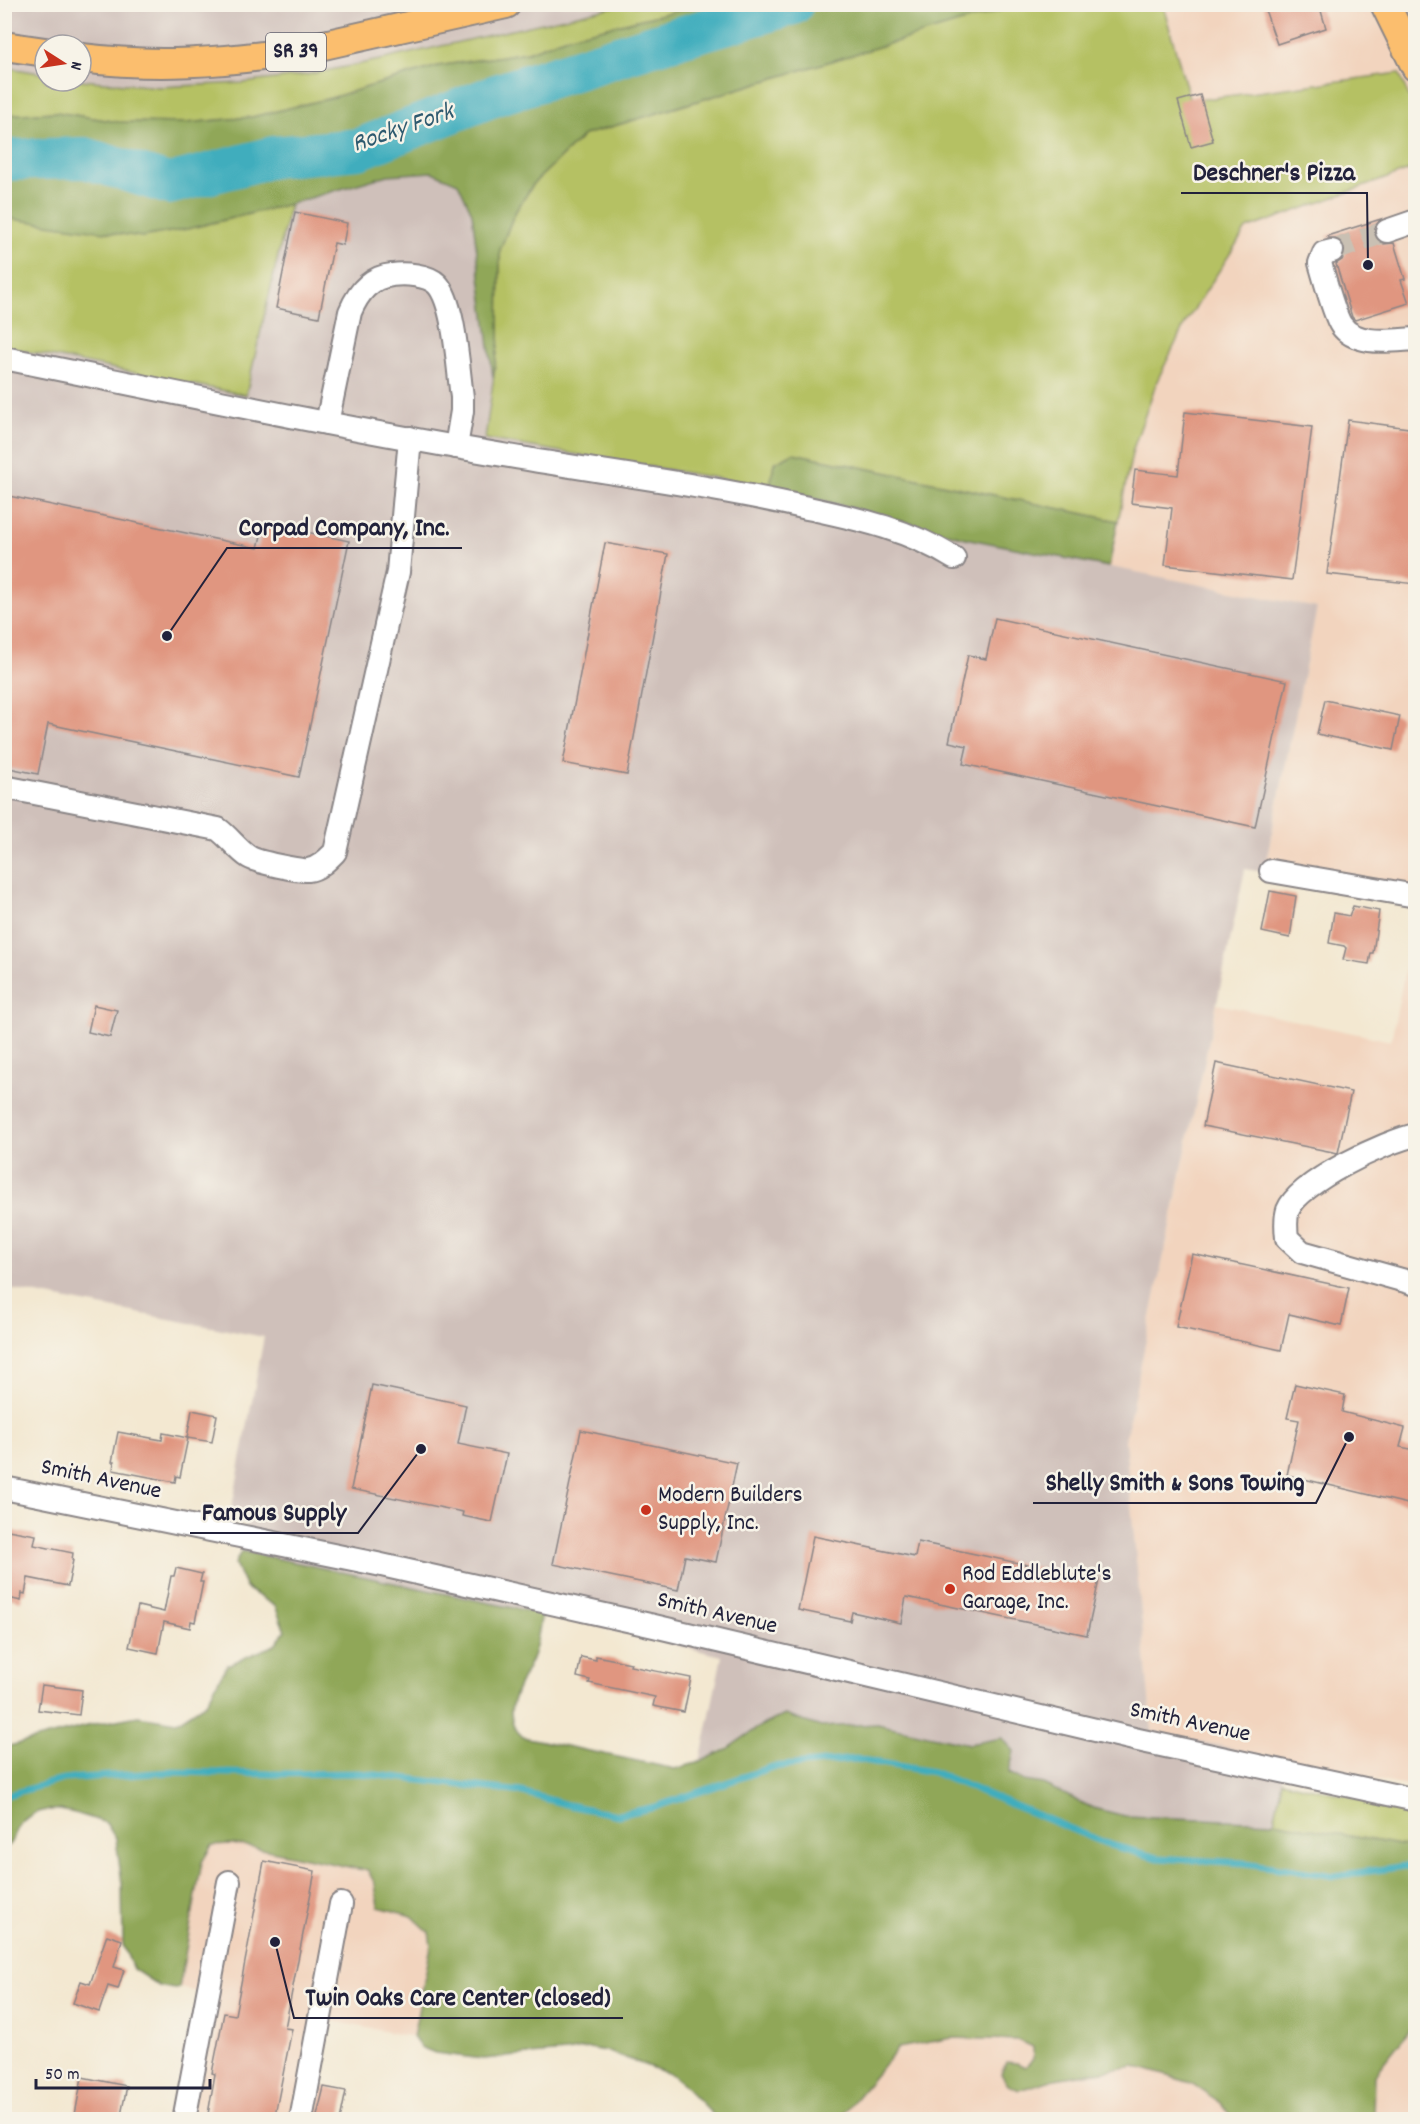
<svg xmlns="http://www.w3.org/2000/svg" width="1420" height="2124" font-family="Dekko,sans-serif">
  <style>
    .built { fill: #f2d4be }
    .industrial { fill: #cfc0ba }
    .green { fill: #b5c163; stroke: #6c724f; stroke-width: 1.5 }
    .forest { fill: #90a759; stroke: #59644a; stroke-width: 1.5 }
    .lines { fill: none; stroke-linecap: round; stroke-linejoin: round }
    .stream { stroke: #3fadbd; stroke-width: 7 }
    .river { stroke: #3fadbd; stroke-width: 42 }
    .building { fill: #e09680 }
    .minor-tunnel { stroke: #c9c0b3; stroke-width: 22; stroke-dasharray: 22 11; stroke-linecap: butt }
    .minor-casing { stroke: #8a8586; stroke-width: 26 }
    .major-casing { stroke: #8a8586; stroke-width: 32 }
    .minor { stroke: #fff; stroke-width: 22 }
    .major { stroke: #fbbe6e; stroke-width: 28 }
    .poi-dot { fill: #c8321e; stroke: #f7f3e8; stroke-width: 2 }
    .labels { text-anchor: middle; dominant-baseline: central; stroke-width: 5; stroke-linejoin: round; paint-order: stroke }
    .shield { fill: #f7f3e8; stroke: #62616f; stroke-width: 1.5 }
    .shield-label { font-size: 22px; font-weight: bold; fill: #22223b }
    .street-label { font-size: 24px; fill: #22223b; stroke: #f7f3e8 }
    .poi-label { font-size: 24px; fill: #22223b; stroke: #f7f3e8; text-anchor: start }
    .water-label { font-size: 26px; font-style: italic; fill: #2e5a6f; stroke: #f7f3e8 }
    .leader { fill: none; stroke: #22223b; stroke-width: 2 }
    .callout-dot { fill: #22223b; stroke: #f7f3e8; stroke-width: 2 }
    .callout-label { font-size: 26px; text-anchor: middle; font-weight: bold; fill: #22223b; stroke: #f7f3e8; stroke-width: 5; stroke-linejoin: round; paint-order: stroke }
  </style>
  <rect width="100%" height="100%" fill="#f7f3e8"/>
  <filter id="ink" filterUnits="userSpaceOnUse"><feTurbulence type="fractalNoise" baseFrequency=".0167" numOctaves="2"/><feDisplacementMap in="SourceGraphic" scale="12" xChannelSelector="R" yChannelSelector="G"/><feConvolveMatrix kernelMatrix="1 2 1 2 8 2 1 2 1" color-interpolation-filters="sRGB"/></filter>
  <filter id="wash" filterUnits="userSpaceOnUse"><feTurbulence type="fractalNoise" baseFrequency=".008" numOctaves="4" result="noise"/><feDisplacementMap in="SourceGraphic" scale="24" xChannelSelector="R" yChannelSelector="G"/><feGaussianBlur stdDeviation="1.35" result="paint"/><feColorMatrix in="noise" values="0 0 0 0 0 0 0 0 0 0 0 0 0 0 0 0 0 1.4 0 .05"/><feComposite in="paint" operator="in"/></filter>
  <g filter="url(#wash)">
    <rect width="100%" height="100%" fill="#f3e8d1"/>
    <g class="built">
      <path d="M1163,5H1415V111L1399,73L1190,101Z"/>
      <path d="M1415,168V903L1263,879L1317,608L1109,567L1133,449L1157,381L1186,322L1246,229Z"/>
      <path d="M1415,918V1788L1152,1731L1125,1440L1217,1004L1391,1041Z"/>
      <path d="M230,1844L248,1846L368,1871L375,1884L378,1907L412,1916L429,1932L431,1946L413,2037L327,2020L307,2119L177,2120L201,1993L179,1988L202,1862L213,1845Z"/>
      <path d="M1415,2023V2119L1373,2120L1374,2075Z"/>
      <path d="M952,2038L1018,2040L1033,2047V2059L1025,2067L1017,2063L1019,2090L1055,2079L1134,2066L1191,2083L1221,2103L1233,2119L838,2120L898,2048Z"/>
    </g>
    <g class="industrial">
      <path d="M4,5H621L380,60L305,75L243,83L159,87L81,80V45H45V74L5,67Z"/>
      <path d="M432,172L458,183L472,213L493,378L485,439L770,487L970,539L1317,608L1264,872L1245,869L1125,1440L1152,1731L1286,1760L1274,1822L1125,1816L1093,1808L1043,1784L1024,1781L1009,1773L1002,1738L969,1744L877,1724L821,1727L785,1715L700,1762L722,1656L542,1614L241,1551L247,1521L230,1518L264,1337L5,1288L4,347L246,395L290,204L388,175Z"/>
    </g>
    <g class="green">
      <path d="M1019,4L1163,5L1190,101L1399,73L1415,111V168L1246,229L1186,322L1157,381L1133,449L1118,521L793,453L774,463L770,487L485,439L499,339L500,250L514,214L534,183L584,135Z"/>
      <path d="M621,5H700L567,37L528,52L438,66L331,98L252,117L186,123L118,122L56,112L5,115L4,67L45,74V81L81,80L159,87L243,83L305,75L380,60Z"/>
      <path d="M290,204L246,395L5,347L4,218L187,229Z"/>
      <path d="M1282,1781L1415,1811V1848L1274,1822Z"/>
    </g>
    <g class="forest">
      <path d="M700,5H1019L584,135L534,183L514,214L500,250L499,339L493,378L472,213L458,183L432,172L388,175L290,204L187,229L142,237L5,218V115L56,112L118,122L186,123L252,117L331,98L438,66L528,52L567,37Z"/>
      <path d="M793,453L1118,521L1109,567L970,539L770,487L774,463Z"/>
      <path d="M241,1551L542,1614C539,1627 538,1643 533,1656C524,1681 495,1714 523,1737L675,1769L700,1762L725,1750L762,1725L785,1715L821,1727L877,1724L969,1744L1002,1738L1014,1751L1009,1773L1024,1781L1043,1784L1093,1808L1125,1816L1274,1822L1415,1848V2023L1374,2075L1373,2119H1233L1221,2103L1191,2083L1134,2066L1055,2079L1019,2090L1008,2085L1001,2074L1006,2062L1017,2063L1025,2067L1033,2059V2047L1018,2040L952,2038L898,2048L838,2120L717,2119L682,2083L672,2075L606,2051L589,2048L566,2052L483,2059L435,2053L420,2047L413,2037L431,1946L429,1932L412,1916L378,1907L375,1884L368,1871L248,1846L230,1844L212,1845L202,1862L179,1988L175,1989L159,1986L133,1969L123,1945L122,1884L116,1839L106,1823C80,1815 45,1798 22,1822C15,1830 14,1842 5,1849V1747L95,1724L138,1716L177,1722L206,1703L227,1665L275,1645L285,1631L275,1606L246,1588L235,1564Z"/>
    </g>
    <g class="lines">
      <path class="stream" d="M4,1796L64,1779L171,1772L275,1774L359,1773L522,1792L568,1805L618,1815L655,1807L772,1767L856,1759L933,1772L1110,1845L1158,1858L1245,1863L1335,1876L1406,1866L1416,1868"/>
      <path class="river" d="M4,160L85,158L169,184L273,157L359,149L496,95L653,45L793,4"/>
    </g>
    <g id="blocks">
      <g class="building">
        <path d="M1263,4H1319L1326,28L1277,44Z"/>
        <path d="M1200,95L1213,141L1191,147L1178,101Z"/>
        <path d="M295,212L347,223L343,245L334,243L319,317L276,308Z"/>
        <path d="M1381,219L1374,228V235L1378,241L1384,244L1394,243L1405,279L1401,280L1409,303L1355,320L1352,317L1336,264L1342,260L1345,255V247L1341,241L1335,238H1328L1327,236Z"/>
        <path d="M1185,412L1312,427L1292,580L1165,565L1172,508L1131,503L1135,470L1178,475Z"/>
        <path d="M1348,420L1416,429V584L1327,574Z"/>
        <path d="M4,495L258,548L264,523L349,541L299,777L48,724L38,774L4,767Z"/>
        <path d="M605,543L668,554L627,775L563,763Z"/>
        <path d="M995,618L1287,681L1255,827L963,764L967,746L949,742L968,655L986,659Z"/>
        <path d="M1325,700L1400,716L1393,750L1317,734Z"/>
        <path d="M1270,891L1296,896L1290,938L1262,932Z"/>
        <path d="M1353,906L1379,911L1373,953H1371L1369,964L1343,960L1346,948L1344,946L1329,943L1334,913L1349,916Z"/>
        <path d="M94,1005L117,1010L110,1037L88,1032Z"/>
        <path d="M1216,1063L1351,1092L1338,1153L1203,1126Z"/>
        <path d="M1192,1254L1349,1288L1341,1326L1289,1314L1281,1350L1176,1327Z"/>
        <path d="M1295,1384L1345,1395L1342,1412L1405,1428L1400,1447L1416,1450V1506L1287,1475L1299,1420L1287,1418Z"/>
        <path d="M372,1385L466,1405L458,1444L507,1454L492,1522L462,1516L463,1512L351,1489Z"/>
        <path d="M192,1410L217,1415L212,1442L187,1438Z"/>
        <path d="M581,1430L737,1463L716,1562L685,1556L678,1590L553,1564Z"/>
        <path d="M118,1432L162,1440L163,1433L188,1438L180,1477L176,1476L175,1482L113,1470L114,1462H112Z"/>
        <path d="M8,1530L36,1535L34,1545L73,1553L72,1560H73L68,1586L28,1578L25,1594L22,1593L21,1601L4,1597V1547Z"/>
        <path d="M813,1536L915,1557L918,1542L1099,1580L1087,1635L906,1597L901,1623L852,1612L850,1621L798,1610Z"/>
        <path d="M176,1568L202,1574L200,1582H203L195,1622L191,1621L190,1628L164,1622L158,1653L129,1647L138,1606L164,1612L171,1576H174Z"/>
        <path d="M596,1656L631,1663L630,1666L691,1678L684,1712L653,1706L655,1697L589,1683L590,1680L577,1677L581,1657L596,1660Z"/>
        <path d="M42,1685L82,1690L79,1715L38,1710Z"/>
        <path d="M264,1861L315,1871L285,2028L292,2029L274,2120H207L215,2074L212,2073L224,2013L235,2015Z"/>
        <path d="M107,1935L122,1940L114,1967L124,1970L118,1989L108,1986L99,2012L73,2003L81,1981L90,1984Z"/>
        <path d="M82,2077L127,2086L120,2120H74Z"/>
        <path d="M324,2087L346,2091L340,2120H316Z"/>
      </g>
    </g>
  </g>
  <g filter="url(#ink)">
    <use href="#blocks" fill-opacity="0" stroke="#8a8586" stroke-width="1.5"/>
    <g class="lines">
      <path class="minor-tunnel" d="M1332,251L1387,231"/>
      <defs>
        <g id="minor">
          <path d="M1387,231L1416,221"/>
          <path d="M1332,251L1324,253L1320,263C1324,276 1334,315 1341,325C1356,347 1393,340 1416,339"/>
          <path d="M4,358C172,392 340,428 509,456C607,473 706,485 803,507C858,519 905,528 954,558"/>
          <path d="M327,423L350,312C358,293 370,277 392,275C405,273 428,275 437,284C455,303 458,370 462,397V411L456,447"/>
          <path d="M4,787L218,829C229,837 238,850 249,857C257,862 299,871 308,870C319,869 328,859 335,852L398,572L410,438"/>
          <path d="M1271,871L1416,896"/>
          <path d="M1416,1135C1386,1141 1299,1182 1288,1210C1285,1219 1286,1229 1287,1238L1302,1252L1416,1284"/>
          <path d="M4,1488L377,1564L654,1626L1138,1740L1416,1800"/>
          <path d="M184,2120L229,1882"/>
          <path d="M301,2120L341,1904"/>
        </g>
        <g id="major">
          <path d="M1385,4L1416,67"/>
          <path d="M4,46L45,52"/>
          <path d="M81,58C155,67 223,63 297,51L506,4"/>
        </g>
      </defs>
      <use href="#minor" class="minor-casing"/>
      <use href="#major" class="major-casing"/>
      <use href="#minor" class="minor"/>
      <use href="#major" class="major"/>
    </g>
  </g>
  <g class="poi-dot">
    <circle cx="646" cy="1510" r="6"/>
    <circle cx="950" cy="1589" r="6"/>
  </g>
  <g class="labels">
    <rect class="shield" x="266" y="33" width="60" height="38" rx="4.5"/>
    <g class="shield-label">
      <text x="296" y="52">SR 39</text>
    </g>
    <g class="street-label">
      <text transform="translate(101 1480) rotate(12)">Smith Avenue</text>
      <text transform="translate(717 1614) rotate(13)">Smith Avenue</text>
      <text transform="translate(1190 1723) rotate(12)">Smith Avenue</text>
    </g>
    <g class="poi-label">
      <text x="658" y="1496">Modern Builders<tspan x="658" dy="28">Supply, Inc.</tspan></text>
      <text x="962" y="1575">Rod Eddleblute's<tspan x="962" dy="28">Garage, Inc.</tspan></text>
    </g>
    <g class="water-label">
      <text transform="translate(403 129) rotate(-19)">Rocky Fork</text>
    </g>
  </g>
  <path class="leader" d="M1368 265L1367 193H1181M167 636L227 548H462M1349 1437L1316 1503H1033M421 1449L358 1533H190M275 1942L294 2018H623"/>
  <g class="callout-dot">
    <circle cx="1368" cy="265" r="6"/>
    <circle cx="167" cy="636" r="6"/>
    <circle cx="1349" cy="1437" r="6"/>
    <circle cx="421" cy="1449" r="6"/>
    <circle cx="275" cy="1942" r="6"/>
  </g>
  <g class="callout-label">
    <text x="1274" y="180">Deschner's Pizza</text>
    <text x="344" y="535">Corpad Company, Inc.</text>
    <text x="1175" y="1490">Shelly Smith &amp; Sons Towing</text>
    <text x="274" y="1520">Famous Supply</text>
    <text x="458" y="2005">Twin Oaks Care Center (closed)</text>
  </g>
  <rect width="1420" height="2124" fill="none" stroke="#f7f3e8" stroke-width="24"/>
  <g transform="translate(63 63) rotate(102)"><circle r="28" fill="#f7f3e8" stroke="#a29fa3" stroke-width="1.5"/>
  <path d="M0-4.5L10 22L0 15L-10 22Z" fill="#c8321e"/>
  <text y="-9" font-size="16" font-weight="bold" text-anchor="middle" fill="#22223b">N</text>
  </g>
  <path d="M36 2079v9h174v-9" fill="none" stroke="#22223b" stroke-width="3"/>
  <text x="45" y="2079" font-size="18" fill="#22223b" stroke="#f7f3e8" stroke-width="4.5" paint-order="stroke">50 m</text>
</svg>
